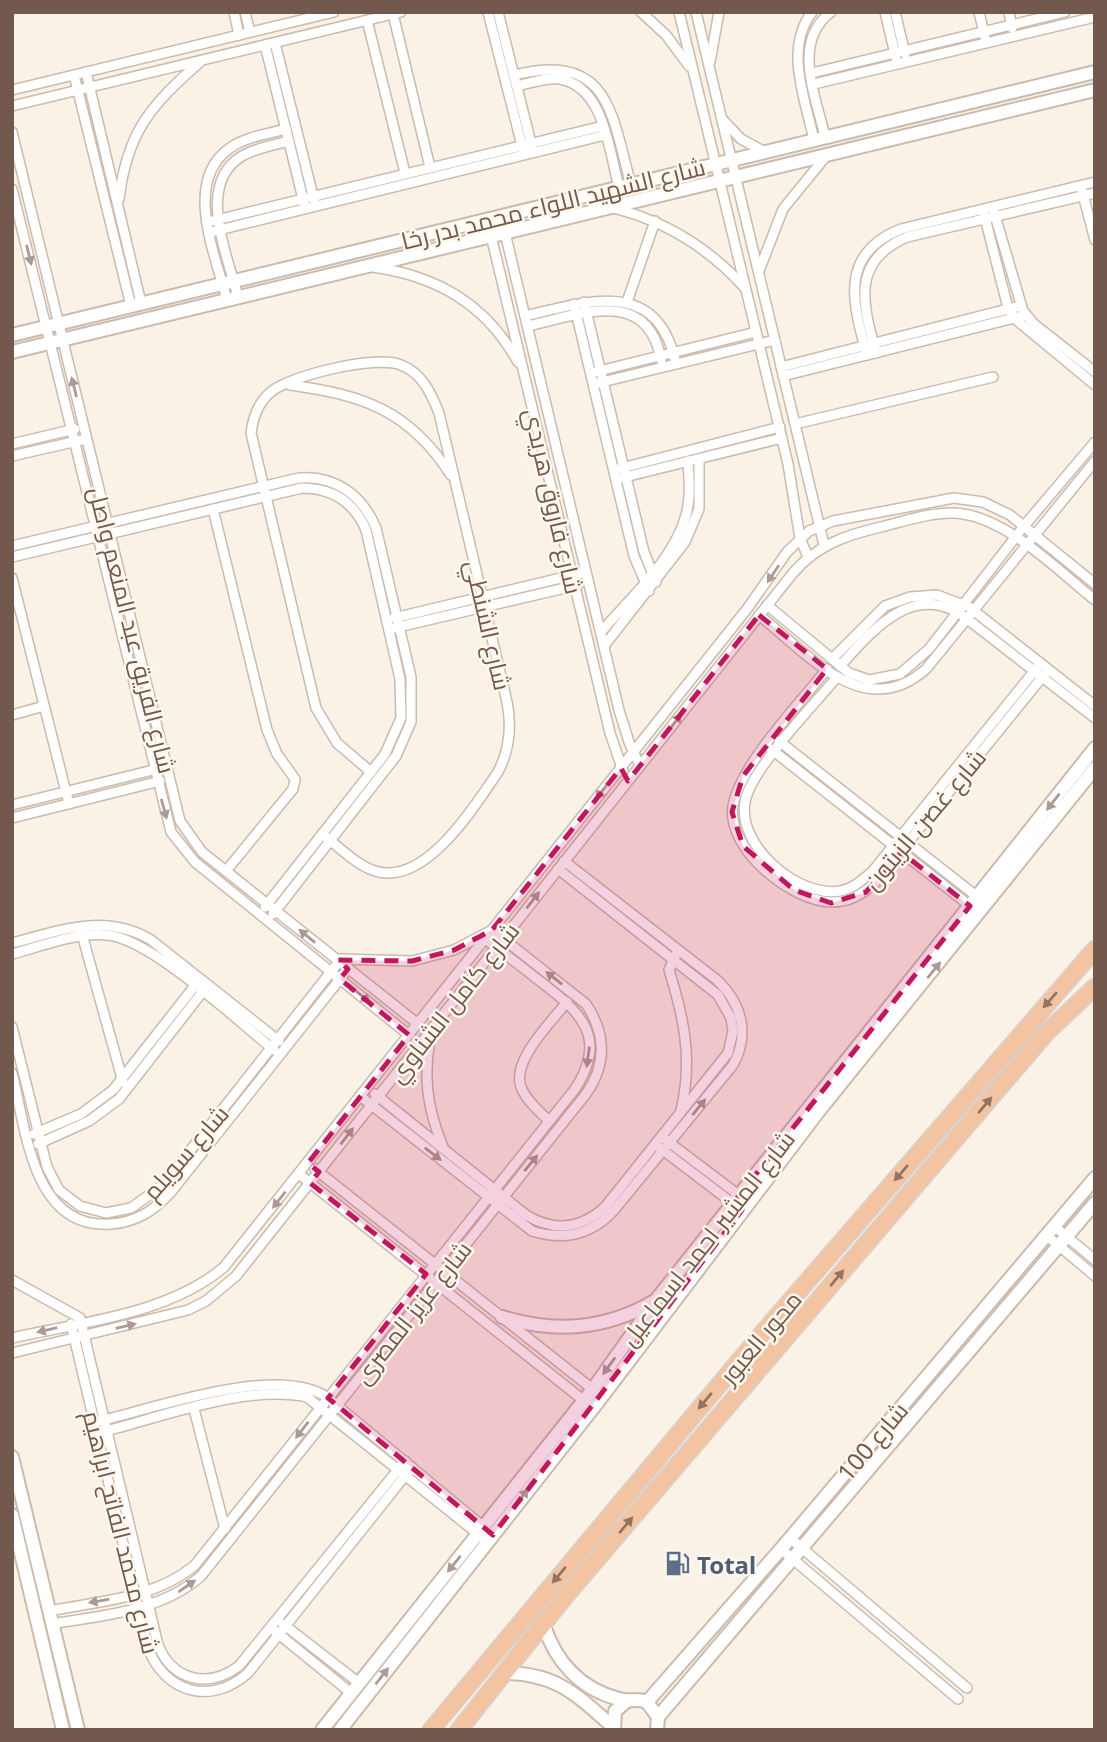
<svg xmlns="http://www.w3.org/2000/svg" width="1107" height="1742" font-family="'Noto Sans',Cairo,sans-serif">
  <style>
    .lines { fill: none; stroke-linecap: round; stroke-linejoin: round }
    .minor-casing { stroke: #ccbaad; stroke-width: 12 }
    .tertiary-casing { stroke: #ccbaad; stroke-width: 16 }
    .trunk-casing { stroke: #d8d1cd; stroke-width: 19 }
    .minor { stroke: #fff; stroke-width: 9 }
    .tertiary { stroke: #fff; stroke-width: 12 }
    .trunk { stroke: #f3c4a2; stroke-width: 16 }
    .oneway { fill: #ab9b94 }
    .oneway2 { fill: #937462 }
    .marked { fill: #c2185b; fill-opacity: 0.2; stroke: #c2185b; stroke-width: 5; stroke-dasharray: 14 9; stroke-linejoin: round }
    .labels { text-anchor: middle; dominant-baseline: central; stroke-width: 5; stroke-linejoin: round; paint-order: stroke }
    .street-label { font-size: 24px; fill: #73594d; stroke: #fef7ed }
    .service-label { font-size: 24px; font-weight: bold; fill: #4e5e75; stroke: #fef7ed; text-anchor: start }
  </style>
  <rect width="100%" height="100%" fill="#fbf2e7"/>
  <g class="lines">
    <defs>
      <g id="minor">
        <path d="M234,12L239,35"/>
        <path d="M245,12L250,32"/>
        <path d="M488,12L523,150"/>
        <path d="M498,12L532,147"/>
        <path d="M641,12L666,35L689,66"/>
        <path d="M679,12L788,464L800,538L808,557"/>
        <path d="M696,12L824,545"/>
        <path d="M812,12C784,49 805,98 814,140"/>
        <path d="M885,12L896,58"/>
        <path d="M895,12L905,54"/>
        <path d="M979,12L985,38"/>
        <path d="M1009,12L1012,28"/>
        <path d="M393,14L430,167"/>
        <path d="M367,20L405,173"/>
        <path d="M275,43L314,200"/>
        <path d="M265,45L304,203"/>
        <path d="M710,62L719,12"/>
        <path d="M86,72L141,303"/>
        <path d="M812,73L1065,12"/>
        <path d="M74,75L131,306"/>
        <path d="M514,75C609,52 611,111 631,185"/>
        <path d="M814,84L1095,17"/>
        <path d="M517,86C530,83 546,77 560,79C605,87 609,152 619,187"/>
        <path d="M12,90L334,12"/>
        <path d="M12,106L401,12"/>
        <path d="M723,120L741,139L765,152"/>
        <path d="M12,132L180,821L202,852L418,1024"/>
        <path d="M825,137C816,96 791,42 831,12"/>
        <path d="M12,189L171,832L195,862L409,1035"/>
        <path d="M1082,191L1095,240"/>
        <path d="M119,199C127,132 151,105 200,62"/>
        <path d="M613,208C666,221 709,248 745,288"/>
        <path d="M994,212L1023,311L1034,324L1095,372"/>
        <path d="M984,214L1007,304L1014,318L1095,385"/>
        <path d="M501,216L619,710L629,742L640,766"/>
        <path d="M487,219L610,733L623,771"/>
        <path d="M208,222L603,126"/>
        <path d="M211,232L605,135"/>
        <path d="M373,267C437,276 486,304 518,362"/>
        <path d="M759,271L783,209L827,155"/>
        <path d="M238,297C228,256 195,184 242,156C256,148 273,145 289,141"/>
        <path d="M227,300C216,256 182,181 230,148C245,137 267,134 286,129"/>
        <path d="M584,302L644,552L656,582"/>
        <path d="M627,302L655,221"/>
        <path d="M574,304L634,556L649,591"/>
        <path d="M525,316C589,301 658,277 676,364"/>
        <path d="M528,326C578,315 648,285 661,360"/>
        <path d="M876,353C863,305 850,261 907,237L1095,193"/>
        <path d="M867,355C853,304 838,254 901,229L1095,182"/>
        <path d="M781,367L1020,306"/>
        <path d="M595,372L756,332"/>
        <path d="M783,376L1026,315"/>
        <path d="M598,383L775,340"/>
        <path d="M290,385C363,395 409,410 451,475"/>
        <path d="M795,424L993,377"/>
        <path d="M12,444L75,429"/>
        <path d="M12,456L86,439"/>
        <path d="M618,469L780,427"/>
        <path d="M621,478L782,438"/>
        <path d="M213,509L267,730L277,754L295,779L293,789L226,871"/>
        <path d="M12,546L299,478C335,475 362,495 376,528L411,677V722L396,756L273,914"/>
        <path d="M12,557L302,488C332,488 354,502 366,530L400,679L401,718L385,754L265,907"/>
        <path d="M12,578L69,804"/>
        <path d="M767,605L849,673L869,680L900,674L929,649L1024,526L1095,442"/>
        <path d="M759,615C807,653 864,724 926,669L1095,461"/>
        <path d="M394,618L586,572"/>
        <path d="M394,628L578,585"/>
        <path d="M601,632C630,598 674,560 686,515C691,498 689,479 688,461"/>
        <path d="M604,646L685,542L699,509V459"/>
        <path d="M832,659L885,606L910,597L937,595L969,607L1095,706"/>
        <path d="M840,666C871,632 911,582 962,615L1095,718"/>
        <path d="M827,669C800,703 740,765 733,806C726,849 792,902 832,902C850,902 863,894 875,883L1048,670"/>
        <path d="M837,677C814,705 750,770 745,802C737,846 798,898 840,891C853,889 862,880 872,872L1040,664"/>
        <path d="M12,715L44,706"/>
        <path d="M779,741L980,899"/>
        <path d="M771,749L974,909"/>
        <path d="M12,805L157,769"/>
        <path d="M12,818L160,781"/>
        <path d="M322,834C338,846 356,865 375,871C425,887 474,807 498,772C510,749 512,727 507,702L439,413C431,393 422,373 401,365C375,355 293,375 272,391C258,402 253,417 251,433L316,708L337,743L371,772"/>
        <path d="M81,931L123,1082"/>
        <path d="M12,943C60,931 105,912 151,940L279,1041"/>
        <path d="M12,954C42,946 76,932 107,935C150,938 238,1021 274,1050"/>
        <path d="M676,954L669,970C684,1018 693,1060 681,1110"/>
        <path d="M12,1027L47,1167L59,1190L80,1206L106,1213L131,1208L163,1185L341,959L412,961L454,950L492,930L586,1004C606,1034 607,1064 586,1094L201,1576C160,1612 103,1615 52,1624"/>
        <path d="M432,1031C422,1073 427,1108 443,1147"/>
        <path d="M12,1073C26,1128 32,1230 111,1224C136,1222 154,1211 171,1192L344,974"/>
        <path d="M375,1094L526,1215C554,1232 581,1229 605,1207L728,1053L733,1031L731,1018L718,995L558,869"/>
        <path d="M360,1096L532,1231C564,1241 592,1235 615,1209L733,1065C750,1034 742,1004 717,980L564,861"/>
        <path d="M549,1121C539,1111 526,1100 521,1087C511,1061 552,1021 567,1002"/>
        <path d="M34,1134L81,1114L113,1090L197,983"/>
        <path d="M666,1140L744,1199"/>
        <path d="M38,1144L89,1121L119,1099L204,990"/>
        <path d="M660,1148L735,1205"/>
        <path d="M315,1169L595,1391"/>
        <path d="M299,1174L588,1404"/>
        <path d="M1054,1226L1095,1260"/>
        <path d="M1046,1235L1095,1276"/>
        <path d="M12,1280L80,1318L158,1645C173,1681 208,1689 239,1666L405,1461"/>
        <path d="M71,1324L148,1648C165,1693 211,1706 248,1673L412,1467"/>
        <path d="M12,1338C82,1322 169,1314 224,1267L747,609L787,552L809,531L833,521L954,498L983,502L1010,515L1095,584"/>
        <path d="M12,1353L188,1310L206,1301L236,1276L793,573C817,545 846,535 881,527C905,521 931,512 955,513C1006,516 1057,570 1095,600"/>
        <path d="M194,1409L225,1529"/>
        <path d="M100,1421C155,1408 280,1363 328,1398L486,1529"/>
        <path d="M102,1432C162,1417 246,1384 307,1397L482,1537"/>
        <path d="M790,1538L967,1688"/>
        <path d="M781,1549L958,1699"/>
        <path d="M49,1611C98,1601 155,1599 195,1565L575,1089C608,1038 582,1013 541,982C522,967 504,953 485,939"/>
        <path d="M283,1624L359,1683"/>
        <path d="M275,1631L351,1693"/>
      </g>
      <g id="tertiary">
        <path d="M12,335L1095,72"/>
        <path d="M12,352L1095,90"/>
        <path d="M502,1317C555,1333 604,1330 653,1302"/>
        <path d="M12,1457L78,1730"/>
        <path d="M12,1515L63,1730"/>
        <path d="M543,1623C555,1661 580,1689 619,1699C629,1702 637,1698 647,1702L658,1717L657,1730"/>
        <path d="M503,1673C556,1673 576,1694 613,1727"/>
        <path d="M647,1702L781,1549L1095,1178"/>
        <path d="M658,1717L1095,1203"/>
        <path d="M322,1730L593,1389L656,1300L1095,748"/>
        <path d="M340,1730L597,1403L818,1112L1095,768"/>
        <path d="M614,1730L615,1711L627,1701"/>
      </g>
      <g id="trunk">
        <path d="M431,1730L759,1337L1095,949"/>
        <path d="M459,1730L563,1599L1047,1032L1095,987"/>
      </g>
    </defs>
    <use href="#minor" class="minor-casing"/>
    <use href="#tertiary" class="tertiary-casing"/>
    <use href="#trunk" class="trunk-casing"/>
    <use href="#minor" class="minor"/>
    <use href="#tertiary" class="tertiary"/>
    <use href="#trunk" class="trunk"/>
  </g>
  <defs><path id="oneway-solid" d="M-6-.8H1V-3.2L6.5 0L1 3.2V.8H-6Z" transform="scale(1.75)"/></defs>
  <g class="oneway">
    <use href="#oneway-solid" transform="translate(29 255) rotate(76)"/>
    <use href="#oneway-solid" transform="translate(74 387) rotate(-104)"/>
    <use href="#oneway-solid" transform="translate(773 574) rotate(124)"/>
    <use href="#oneway-solid" transform="translate(675 722) rotate(-52)"/>
    <use href="#oneway-solid" transform="translate(602 791) rotate(128)"/>
    <use href="#oneway-solid" transform="translate(1053 802) rotate(128)"/>
    <use href="#oneway-solid" transform="translate(164 809) rotate(75)"/>
    <use href="#oneway-solid" transform="translate(533 900) rotate(-52)"/>
    <use href="#oneway-solid" transform="translate(307 936) rotate(-141)"/>
    <use href="#oneway-solid" transform="translate(934 970) rotate(-51)"/>
    <use href="#oneway-solid" transform="translate(554 978) rotate(-142)"/>
    <use href="#oneway-solid" transform="translate(362 996) rotate(39)"/>
    <use href="#oneway-solid" transform="translate(588 1057) rotate(98)"/>
    <use href="#oneway-solid" transform="translate(699 1107) rotate(-51)"/>
    <use href="#oneway-solid" transform="translate(347 1136) rotate(-52)"/>
    <use href="#oneway-solid" transform="translate(433 1154) rotate(38)"/>
    <use href="#oneway-solid" transform="translate(531 1163) rotate(-51)"/>
    <use href="#oneway-solid" transform="translate(279 1200) rotate(128)"/>
    <use href="#oneway-solid" transform="translate(126 1326) rotate(-13)"/>
    <use href="#oneway-solid" transform="translate(47 1330) rotate(167)"/>
    <use href="#oneway-solid" transform="translate(609 1366) rotate(126)"/>
    <use href="#oneway-solid" transform="translate(302 1430) rotate(128)"/>
    <use href="#oneway-solid" transform="translate(522 1497) rotate(-52)"/>
    <use href="#oneway-solid" transform="translate(454 1564) rotate(129)"/>
    <use href="#oneway-solid" transform="translate(187 1586) rotate(-35)"/>
    <use href="#oneway-solid" transform="translate(99 1601) rotate(170)"/>
    <use href="#oneway-solid" transform="translate(382 1676) rotate(-52)"/>
  </g>
  <g class="oneway2">
    <use href="#oneway-solid" transform="translate(1050 1000) rotate(131)"/>
    <use href="#oneway-solid" transform="translate(985 1105) rotate(-50)"/>
    <use href="#oneway-solid" transform="translate(901 1173) rotate(131)"/>
    <use href="#oneway-solid" transform="translate(837 1278) rotate(-50)"/>
    <use href="#oneway-solid" transform="translate(705 1401) rotate(130)"/>
    <use href="#oneway-solid" transform="translate(626 1525) rotate(-50)"/>
    <use href="#oneway-solid" transform="translate(559 1575) rotate(130)"/>
  </g>
  <path class="marked" d="M759,615L827,669L743,776L732,812L743,846L794,890L831,903L866,892L901,852L970,906L733,1203L742,1210L493,1535L328,1398L426,1274L310,1183L319,1172L308,1163L409,1035L340,979L348,969L338,960L412,961L454,950L492,930L621,768L628,781Z"/>
  <defs>
    <symbol id="fuel-bare" viewBox="-9 -9 18 18"><path d="M-5.5-6h7V0h2V4h1.3V-2.5L3-4.5l.8-.8L6-3V5H2.5V1h-1V6h-7ZM-4.2-4.7v3.2H.2V-4.7Z" fill="#5c6f8a" stroke="#fef7ed" stroke-width="2.5" paint-order="stroke"/></symbol>
  </defs>
  <g fill-rule="evenodd">
    <use href="#fuel-bare" x="660" y="1546" width="35" height="35"/>
  </g>
  <g class="labels">
    <g class="street-label">
      <text transform="translate(553 203) rotate(-14)">شارع الشهيد اللواء محمد بدر رخا</text>
      <text transform="translate(554 501) rotate(77)">شارع فاروق هريدي</text>
      <text transform="translate(489 625) rotate(77)">شارع الشنطي</text>
      <text transform="translate(133 630) rotate(76)">شارع الفريق عبد المنعم واصل</text>
      <text transform="translate(924 819) rotate(-50)">شارع غصن الزيتون</text>
      <text transform="translate(453 1002) rotate(-52)">شارع كامل الشناوي</text>
      <text transform="translate(185 1152) rotate(-49)">شارع سويلم</text>
      <text transform="translate(707 1238) rotate(-52)">شارع المشير احمد اسماعيل</text>
      <text transform="translate(412 1312) rotate(-52)">شارع عزيز المصرى</text>
      <text transform="translate(760 1337) rotate(-50)">محور العبور</text>
      <text transform="translate(872 1441) rotate(-50)">شارع 100</text>
      <text transform="translate(122 1532) rotate(76)">شارع محمد الفاتح ابراهيم</text>
    </g>
    <g class="service-label">
      <text x="697" y="1564">Total</text>
    </g>
  </g>
  <rect width="1107" height="1742" fill="none" stroke="#73594d" stroke-width="28"/>
</svg>
